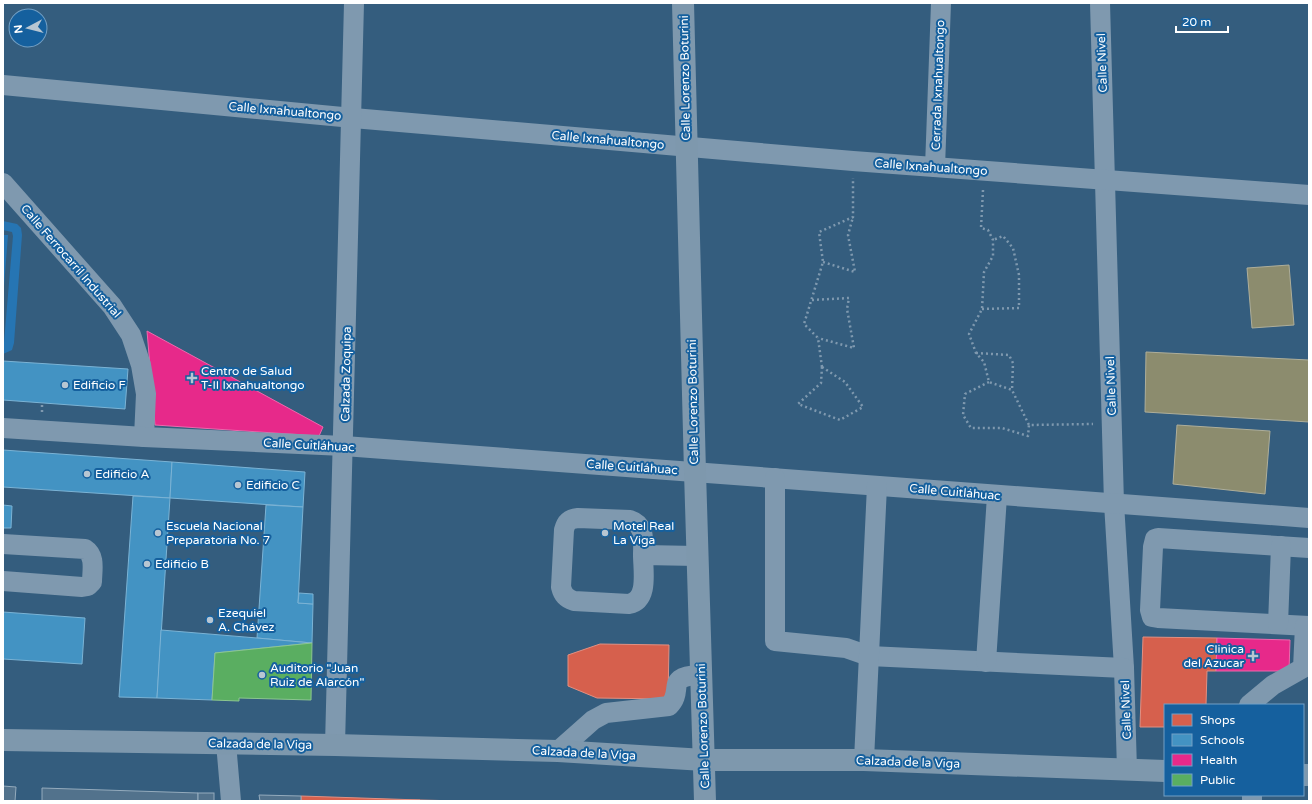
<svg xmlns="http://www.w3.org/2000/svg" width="1312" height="804" font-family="'Varela Round',sans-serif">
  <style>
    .green { fill: #2675b3 }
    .shops { fill: #d6604d; stroke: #e29082 }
    .schools { fill: #4393c3; stroke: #7bb3d5 }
    .health { fill: #e7298a; stroke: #ee69ad }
    .public { fill: #5aae61; stroke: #8cc690 }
    .industry { fill: #8c8c6e; stroke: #aeae9a }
    .building { fill: #52728c; stroke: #94abbd }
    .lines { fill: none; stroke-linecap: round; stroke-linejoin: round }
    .path { stroke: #7f99af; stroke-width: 2.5; stroke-dasharray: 2 3; stroke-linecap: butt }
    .minor { stroke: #7f99af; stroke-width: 20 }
    .major { stroke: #7e98ad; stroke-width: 22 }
    .poi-dot { fill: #b8c6d2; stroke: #15609e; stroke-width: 1.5 }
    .labels { text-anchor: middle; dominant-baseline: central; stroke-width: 4; stroke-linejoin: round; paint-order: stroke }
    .street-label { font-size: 12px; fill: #fff; stroke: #15609e }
    .poi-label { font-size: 12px; fill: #fff; stroke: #15609e; text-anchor: start }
  </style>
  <rect width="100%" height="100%" fill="#345d7e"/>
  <g class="green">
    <path d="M3,221L17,224L21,228L22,235L14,343L12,350L3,354L13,236L12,232L3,230Z"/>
    <path d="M3,235H8L3,299Z"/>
  </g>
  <g class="shops">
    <path d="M1143,637L1217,638L1216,671H1207L1206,705H1165V727H1140Z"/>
    <path d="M600,644L669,645L668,699L597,698L568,686V655Z"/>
    <path d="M301,796L420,800L301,801Z"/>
    <path d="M420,800L460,801H419Z"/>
  </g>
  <g class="schools">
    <path d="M3,361L128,369L125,409L3,400Z"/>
    <path d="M3,450L172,462L170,498L3,487Z"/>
    <path d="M172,462L305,472L303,507L170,498Z"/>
    <path d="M133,496L170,498L157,698L119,697Z"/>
    <path d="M3,505L12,506L11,528H3Z"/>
    <path d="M266,505L303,507L298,603L313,604L312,643L257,638Z"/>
    <path d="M299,593L313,594V604L298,603Z"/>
    <path d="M3,612L85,618L82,664L3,659Z"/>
    <path d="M161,630L257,638L312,643L215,653L212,700L157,698Z"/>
  </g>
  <g class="health">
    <path d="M147,331L323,427L319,436L155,425Z"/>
    <path d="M1217,638L1290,640L1289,671H1216Z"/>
  </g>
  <path class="public" d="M312,643L311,700L239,698V701L212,700L215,653Z"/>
  <g class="industry">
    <path d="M1289,265L1294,325L1252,328L1247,268Z"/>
    <path d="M1146,352L1309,360V422L1145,412Z"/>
    <path d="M1177,425L1270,431L1265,494L1173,484Z"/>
  </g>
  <g class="building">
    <path d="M3,786L16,787L15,801H3Z"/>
    <path d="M42,788L198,793V801H42Z"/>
    <rect x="198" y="793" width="16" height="8"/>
    <path d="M259,795L301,796V801H260Z"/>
  </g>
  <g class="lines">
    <g class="path">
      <path d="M983,190L981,228L988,230L993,240V256L984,272L982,309L969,334L976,353L984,362L989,382L1012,390L1029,425L1093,424"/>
      <path d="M823,262L855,272L848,235L853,217"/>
      <path d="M812,300L849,298L847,309L854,348L818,338"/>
      <path d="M982,309L1019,308V275L1013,248L1003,236L993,240"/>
      <path d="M976,353L1009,355L1013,363L1012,390"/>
      <path d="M822,367L818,338L804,324L823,262L819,232L853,217V178"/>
      <path d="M822,367L845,382L863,407L840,420L798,404L821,383Z"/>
      <path d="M989,382L965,394L963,415L971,428H1002L1028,436L1029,425"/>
      <path d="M42,412V403"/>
    </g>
    <g class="minor">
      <path d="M1100,3L1114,503L1124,668L1127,770"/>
      <path d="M3,85L353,118L853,161L1309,195"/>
      <path d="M935,167L941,3"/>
      <path d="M3,183L112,306L131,335L141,365L146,394L144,437"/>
      <path d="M3,428L144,437L344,446L1309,518"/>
      <path d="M775,478V641L846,648L869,656L1124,668"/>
      <path d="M3,544L85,549C96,556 92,571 92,582L88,586L82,587L3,581"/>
      <path d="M1309,548L1158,538L1155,539L1153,547L1150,610L1152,617L1158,618L1309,626"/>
      <path d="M643,555C643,541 646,525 630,520L578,518C569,519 566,522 564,530L561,587C563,595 566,598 574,601L629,604C649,600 643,571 643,555L697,556"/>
      <path d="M1278,624L1281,546"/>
      <path d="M986,662L997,496"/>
      <path d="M1249,705L1273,685L1303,668L1305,626"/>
      <path d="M226,743L231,801"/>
      <path d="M335,745L354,3"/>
      <path d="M558,751L593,720L606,713L669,706C685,690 663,676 701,675"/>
      <path d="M864,760L877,486"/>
      <path d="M1252,795V801"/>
    </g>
    <g class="major">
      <path d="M683,3L695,472L705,801"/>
      <path d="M3,740L335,745L558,751L704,760H864L1165,771"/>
      <path d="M1303,775H1309"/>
    </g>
  </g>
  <g class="poi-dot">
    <path d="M190 372h4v4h4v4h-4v4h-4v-4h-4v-4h4z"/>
    <circle cx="65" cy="385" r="4"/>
    <circle cx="87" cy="474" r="4"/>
    <circle cx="238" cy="485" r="4"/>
    <circle cx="158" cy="533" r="4"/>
    <circle cx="605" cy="533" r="4"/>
    <circle cx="147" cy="564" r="4"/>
    <circle cx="210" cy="620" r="4"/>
    <path d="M1251 650h4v4h4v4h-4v4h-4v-4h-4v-4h4z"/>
    <circle cx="262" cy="675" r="4"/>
  </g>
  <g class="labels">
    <g class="street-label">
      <text transform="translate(1102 63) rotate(-92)">Calle Nivel</text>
      <text transform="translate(685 78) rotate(-91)">Calle Lorenzo Boturini</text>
      <text transform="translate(938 85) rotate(-88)">Cerrada Ixnahualtongo</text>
      <text transform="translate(285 111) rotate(5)">Calle Ixnahualtongo</text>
      <text transform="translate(608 140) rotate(5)">Calle Ixnahualtongo</text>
      <text transform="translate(931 167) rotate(4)">Calle Ixnahualtongo</text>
      <text transform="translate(71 261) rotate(49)">Calle Ferrocarril Industrial</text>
      <text transform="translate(346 374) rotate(-89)">Calzada Zoquipa</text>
      <text transform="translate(1111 386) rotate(-92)">Calle Nivel</text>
      <text transform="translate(693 402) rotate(-91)">Calle Lorenzo Boturini</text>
      <text transform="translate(309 445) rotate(3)">Calle Cuitláhuac</text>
      <text transform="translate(632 467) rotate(4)">Calle Cuitláhuac</text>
      <text transform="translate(955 492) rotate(5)">Calle Cuitláhuac</text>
      <text transform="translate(1126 710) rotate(-92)">Calle Nivel</text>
      <text transform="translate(703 726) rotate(-92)">Calle Lorenzo Boturini</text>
      <text transform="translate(260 744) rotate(1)">Calzada de la Viga</text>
      <text transform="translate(584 753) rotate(3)">Calzada de la Viga</text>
      <text transform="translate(908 762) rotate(2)">Calzada de la Viga</text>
    </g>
    <g class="poi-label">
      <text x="201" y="371">Centro de Salud<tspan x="201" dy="14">T-II Ixnahualtongo</tspan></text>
      <text x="73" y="385">Edificio F</text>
      <text x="95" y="474">Edificio A</text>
      <text x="246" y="485">Edificio C</text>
      <text x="166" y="526">Escuela Nacional<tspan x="166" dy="14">Preparatoria No. 7</tspan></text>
      <text x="613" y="526">Motel Real<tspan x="613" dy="14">La Viga</tspan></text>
      <text x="155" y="564">Edificio B</text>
      <text x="218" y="613">Ezequiel<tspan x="218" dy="14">A. Chávez</tspan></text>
      <text x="1244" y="649" text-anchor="end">Clinica<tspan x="1244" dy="14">del Azucar</tspan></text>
      <text x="270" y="668">Auditorio "Juan<tspan x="270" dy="14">Ruiz de Alarcón"</tspan></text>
    </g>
  </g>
  <rect width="1312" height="804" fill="none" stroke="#ffffff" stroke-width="8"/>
  <rect x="1164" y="704" width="140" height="92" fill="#15609e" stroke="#73a0c5"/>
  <rect x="1172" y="714" width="20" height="12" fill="#d6604d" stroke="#73a0c5"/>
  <text x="1200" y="724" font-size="12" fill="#ffffff">Shops</text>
  <rect x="1172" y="734" width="20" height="12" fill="#4393c3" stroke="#73a0c5"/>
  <text x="1200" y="744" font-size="12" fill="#ffffff">Schools</text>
  <rect x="1172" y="754" width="20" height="12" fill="#e7298a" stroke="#73a0c5"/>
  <text x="1200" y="764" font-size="12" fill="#ffffff">Health</text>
  <rect x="1172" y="774" width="20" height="12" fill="#5aae61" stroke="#73a0c5"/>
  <text x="1200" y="784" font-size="12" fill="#ffffff">Public</text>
  <g transform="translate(28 28) rotate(263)"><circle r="19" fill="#15609e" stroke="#73a0c5"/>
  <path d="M0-3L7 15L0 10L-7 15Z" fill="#b8c6d2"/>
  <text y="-6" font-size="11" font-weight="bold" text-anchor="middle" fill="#ffffff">N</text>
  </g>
  <path d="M1176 26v6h52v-6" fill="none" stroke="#ffffff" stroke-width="2"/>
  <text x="1182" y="26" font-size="12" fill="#ffffff" stroke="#15609e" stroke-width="3" paint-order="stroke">20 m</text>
</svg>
